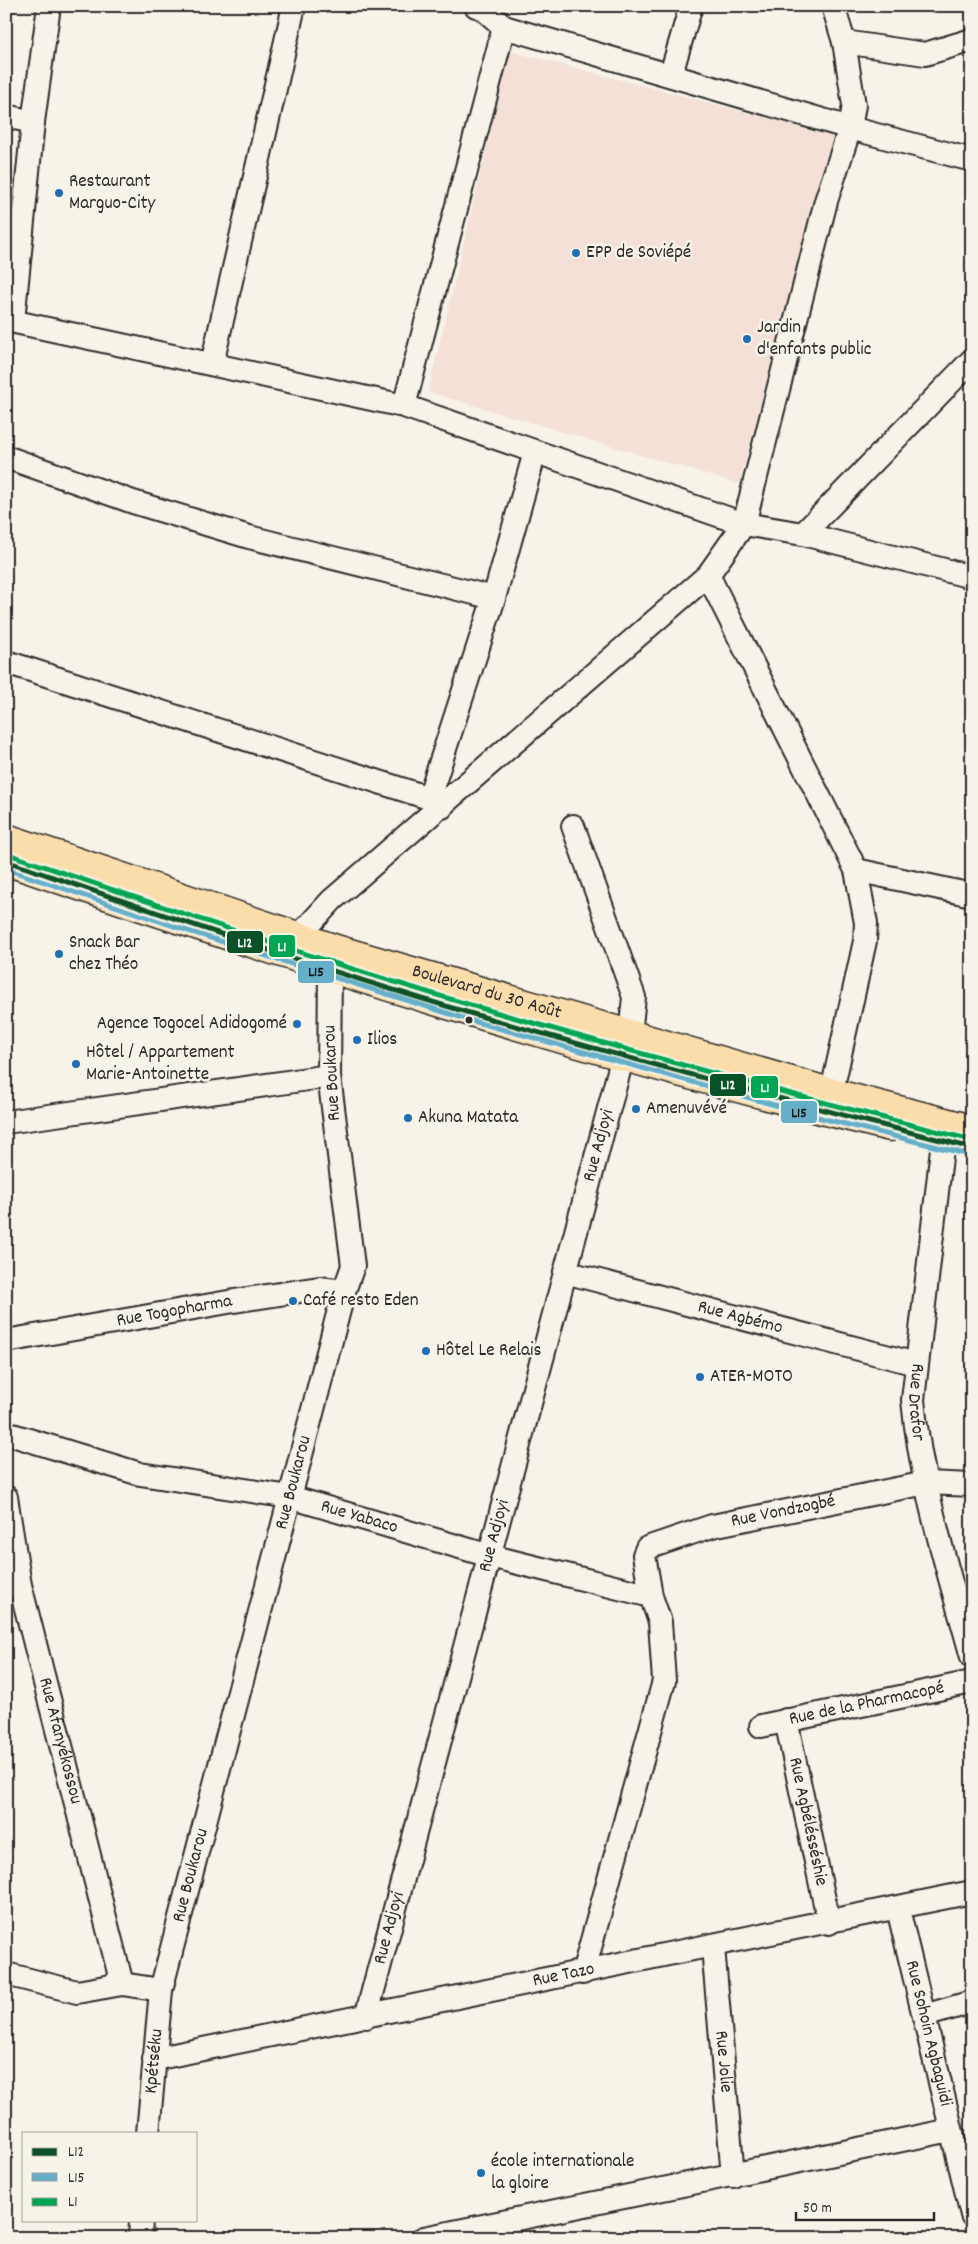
<svg xmlns="http://www.w3.org/2000/svg" width="978" height="2244" font-family="Dekko,sans-serif">
  <style>
    .built { fill: #f4e0d6 }
    .lines { fill: none; stroke-linecap: round; stroke-linejoin: round }
    .street-casing { stroke: #2b2b2b; stroke-width: 26 }
    .highway-casing { stroke: #2b2b2b; stroke-width: 31 }
    .street { stroke: #f7f3e8; stroke-width: 22 }
    .highway { stroke: #fbddab; stroke-width: 28 }
    .bus-1-casing { stroke: #f7f3e8; stroke-width: 9 }
    .bus-2-casing { stroke: #f7f3e8; stroke-width: 9 }
    .bus-3-casing { stroke: #f7f3e8; stroke-width: 9 }
    .bus-1 { stroke: #095228; stroke-width: 5 }
    .bus-2 { stroke: #65afc9; stroke-width: 5 }
    .bus-3 { stroke: #00a651; stroke-width: 5 }
    .poi-dot { fill: #1f6fb2; stroke: #f7f3e8; stroke-width: 2 }
    .bus-dot { fill: #2b2b2b; stroke: #f7f3e8; stroke-width: 2 }
    .labels { text-anchor: middle; dominant-baseline: central; stroke-width: 5; stroke-linejoin: round; paint-order: stroke }
    .poi-label { font-size: 19px; fill: #2b2b2b; stroke: #f7f3e8; text-anchor: start }
    .street-label { font-size: 19px; fill: #2b2b2b; stroke: #f7f3e8 }
    .line-badge { stroke: #f7f3e8; stroke-width: 2 }
    .badge-label { font-size: 14px; text-anchor: middle; font-weight: bold; fill: #fff }
    .pale-badge-label { font-size: 14px; text-anchor: middle; font-weight: bold; fill: #111 }
  </style>
  <rect width="100%" height="100%" fill="#f7f3e8"/>
  <filter id="ink" filterUnits="userSpaceOnUse"><feTurbulence type="fractalNoise" baseFrequency=".02" numOctaves="2"/><feDisplacementMap in="SourceGraphic" scale="10" xChannelSelector="R" yChannelSelector="G"/><feConvolveMatrix kernelMatrix="1 2 1 2 8 2 1 2 1" color-interpolation-filters="sRGB"/></filter>
  <g filter="url(#ink)">
    <path class="built" d="M510,51L833,135L739,484L428,392Z"/>
    <g class="lines">
      <defs>
        <g id="street">
          <path d="M476,6L481,7L504,27L850,128L972,160"/>
          <path d="M844,42L925,54L972,40"/>
          <path d="M671,74L691,6"/>
          <path d="M6,116L33,122"/>
          <path d="M6,320L404,406L744,524L803,534L972,577"/>
          <path d="M13,321L33,122L49,6"/>
          <path d="M212,364L294,6"/>
          <path d="M404,406L504,27"/>
          <path d="M6,457L133,502L249,537L494,598"/>
          <path d="M803,534L972,360"/>
          <path d="M708,575L856,870L866,923L865,941L828,1109"/>
          <path d="M6,662L429,798L442,807"/>
          <path d="M429,798L494,598L535,452"/>
          <path d="M573,826L634,997L630,1035"/>
          <path d="M856,870L972,895"/>
          <path d="M299,936L332,900L708,575L744,524L826,201L850,128L854,105L844,42L833,6"/>
          <path d="M6,1122L329,1076"/>
          <path id="s1" d="M943,1140L913,1400C921,1488 949,1573 972,1657"/>
          <path id="s2" d="M565,1272L916,1364"/>
          <path id="s3" d="M6,1341L234,1301L319,1288L344,1291"/>
          <path id="s4" d="M6,1433L140,1474L290,1497L490,1556L651,1596"/>
          <path id="s5" d="M6,1497L20,1585L122,1984"/>
          <path id="s6" d="M786,1720L829,1923"/>
          <path id="s7" d="M761,1726L972,1682"/>
          <path id="s8" d="M898,1909L972,2215"/>
          <path id="s9" d="M713,1947L733,2176"/>
          <path id="s10" d="M583,1973L664,1681L660,1622L651,1596L644,1555L647,1548L712,1526L926,1483L972,1485"/>
          <path d="M6,1974L77,1992L122,1984L161,1990"/>
          <path d="M924,2016L972,2002"/>
          <path id="s11" d="M366,2017L623,1056"/>
          <path id="s12" d="M154,2059L972,1892"/>
          <path id="s13" d="M148,2133L161,1990L344,1291L353,1266L329,1076L330,970"/>
          <path d="M140,2238L141,2220"/>
          <path d="M424,2238L951,2130"/>
        </g>
        <g id="highway">
          <path id="s14" d="M6,838L339,950L833,1093L972,1129"/>
          <path d="M6,861C297,961 591,1054 890,1127"/>
        </g>
      </defs>
      <use href="#street" class="street-casing"/>
      <use href="#highway" class="highway-casing"/>
      <use href="#street" class="street"/>
      <use href="#highway" class="highway"/>
      <defs>
        <path id="bus-1" d="M6,861C161,914 316,968 473,1014C638,1061 805,1106 972,1148"/>
        <path id="bus-2" d="M6,869L188,931L469,1020L825,1119L970,1155"/>
        <path id="bus-3" d="M8,854C163,907 318,960 474,1006C639,1054 805,1099 972,1140"/>
      </defs>
      <use href="#bus-1" class="bus-1-casing"/>
      <use href="#bus-2" class="bus-2-casing"/>
      <use href="#bus-3" class="bus-3-casing"/>
      <use href="#bus-1" class="bus-1"/>
      <use href="#bus-2" class="bus-2"/>
      <use href="#bus-3" class="bus-3"/>
    </g>
  </g>
  <g class="poi-dot">
    <circle cx="59" cy="193" r="5"/>
    <circle cx="576" cy="253" r="5"/>
    <circle cx="747" cy="339" r="5"/>
    <circle cx="59" cy="954" r="5"/>
    <circle cx="297" cy="1024" r="5"/>
    <circle cx="357" cy="1040" r="5"/>
    <circle cx="76" cy="1064" r="5"/>
    <circle cx="636" cy="1109" r="5"/>
    <circle cx="408" cy="1118" r="5"/>
    <circle cx="293" cy="1301" r="5"/>
    <circle cx="426" cy="1351" r="5"/>
    <circle cx="700" cy="1377" r="5"/>
    <circle cx="481" cy="2173" r="5"/>
  </g>
  <circle class="bus-dot" cx="469" cy="1020" r="4.5"/>
  <g class="labels">
    <g class="poi-label">
      <text x="69" y="182">Restaurant<tspan x="69" dy="22">Marguo-City</tspan></text>
      <text x="586" y="253">EPP de Soviépé</text>
      <text x="757" y="328">Jardin<tspan x="757" dy="22">d'enfants public</tspan></text>
      <text x="69" y="943">Snack Bar<tspan x="69" dy="22">chez Théo</tspan></text>
      <text x="287" y="1024" text-anchor="end">Agence Togocel Adidogomé</text>
      <text x="367" y="1040">Ilios</text>
      <text x="86" y="1053">Hôtel / Appartement<tspan x="86" dy="22">Marie-Antoinette</tspan></text>
      <text x="646" y="1109">Amenuvévé</text>
      <text x="418" y="1118">Akuna Matata</text>
      <text x="303" y="1301">Café resto Eden</text>
      <text x="436" y="1351">Hôtel Le Relais</text>
      <text x="710" y="1377">ATER-MOTO</text>
      <text x="491" y="2162">école internationale<tspan x="491" dy="22">la gloire</tspan></text>
    </g>
    <g class="street-label">
      <text stroke="none"><textPath href="#s14" startOffset="505">Boulevard du 30 Août</textPath></text>
      <text transform="translate(333 1073) rotate(-93)">Rue Boukarou</text>
      <text stroke="none"><textPath href="#s11" startOffset="902">Rue Adjoyi</textPath></text>
      <text stroke="none"><textPath href="#s3" startOffset="171">Rue Togopharma</textPath></text>
      <text stroke="none"><textPath href="#s2" startOffset="181">Rue Agbémo</textPath></text>
      <text stroke="none"><textPath href="#s1" startOffset="264">Rue Drafor</textPath></text>
      <text stroke="none"><textPath href="#s13" startOffset="668">Rue Boukarou</textPath></text>
      <text stroke="none"><textPath href="#s10" startOffset="580">Rue Vondzogbé</textPath></text>
      <text stroke="none"><textPath href="#s4" startOffset="364">Rue Yabaco</textPath></text>
      <text stroke="none"><textPath href="#s11" startOffset="498">Rue Adjoyi</textPath></text>
      <text stroke="none"><textPath href="#s7" startOffset="108">Rue de la Pharmacopé</textPath></text>
      <text stroke="none"><textPath href="#s5" startOffset="250">Rue Afanyékossou</textPath></text>
      <text stroke="none"><textPath href="#s6" startOffset="104">Rue Agbélésséshie</textPath></text>
      <text stroke="none"><textPath href="#s13" startOffset="262">Rue Boukarou</textPath></text>
      <text stroke="none"><textPath href="#s11" startOffset="92">Rue Adjoyi</textPath></text>
      <text stroke="none"><textPath href="#s12" startOffset="418">Rue Tazo</textPath></text>
      <text stroke="none"><textPath href="#s8" startOffset="128">Rue Sohoin Agbaguidi</textPath></text>
      <text stroke="none"><textPath href="#s13" startOffset="72">Kpétséku</textPath></text>
      <text stroke="none"><textPath href="#s9" startOffset="115">Rue Jolie</textPath></text>
    </g>
  </g>
  <g class="line-badge">
    <rect x="226" y="930" width="38" height="24" rx="5" fill="#095228"/>
    <rect x="268" y="934" width="28" height="24" rx="5" fill="#00a651"/>
    <rect x="297" y="960" width="38" height="24" rx="5" fill="#65afc9"/>
    <rect x="709" y="1073" width="38" height="24" rx="5" fill="#095228"/>
    <rect x="750" y="1075" width="29" height="24" rx="5" fill="#00a651"/>
    <rect x="780" y="1100" width="38" height="24" rx="5" fill="#65afc9"/>
  </g>
  <g class="badge-label">
    <text x="245" y="947">L12</text>
    <text x="282" y="951">L1</text>
    <text x="728" y="1089">L12</text>
    <text x="765" y="1092">L1</text>
  </g>
  <g class="pale-badge-label">
    <text x="316" y="976">L15</text>
    <text x="799" y="1117">L15</text>
  </g>
  <rect width="978" height="2244" fill="none" stroke="#f7f3e8" stroke-width="25"/>
  <rect x="12" y="12" width="953" height="2219" fill="none" stroke="#2b2b2b" stroke-width="2" filter="url(#ink)"/>
  <rect x="22" y="2132" width="175" height="90" fill="#f7f3e8" stroke="#a5a39c"/>
  <rect x="32" y="2148" width="25" height="8" fill="#095228" stroke="#a5a39c"/>
  <text x="68" y="2156" font-size="15" fill="#2b2b2b">L12</text>
  <rect x="32" y="2173" width="25" height="8" fill="#65afc9" stroke="#a5a39c"/>
  <text x="68" y="2182" font-size="15" fill="#2b2b2b">L15</text>
  <rect x="32" y="2198" width="25" height="8" fill="#00a651" stroke="#a5a39c"/>
  <text x="68" y="2206" font-size="15" fill="#2b2b2b">L1</text>
  <path d="M796 2212v8h138v-8" fill="none" stroke="#2b2b2b" stroke-width="2.5"/>
  <text x="803" y="2212" font-size="15" fill="#2b2b2b" stroke="#f7f3e8" stroke-width="4" paint-order="stroke">50 m</text>
</svg>
